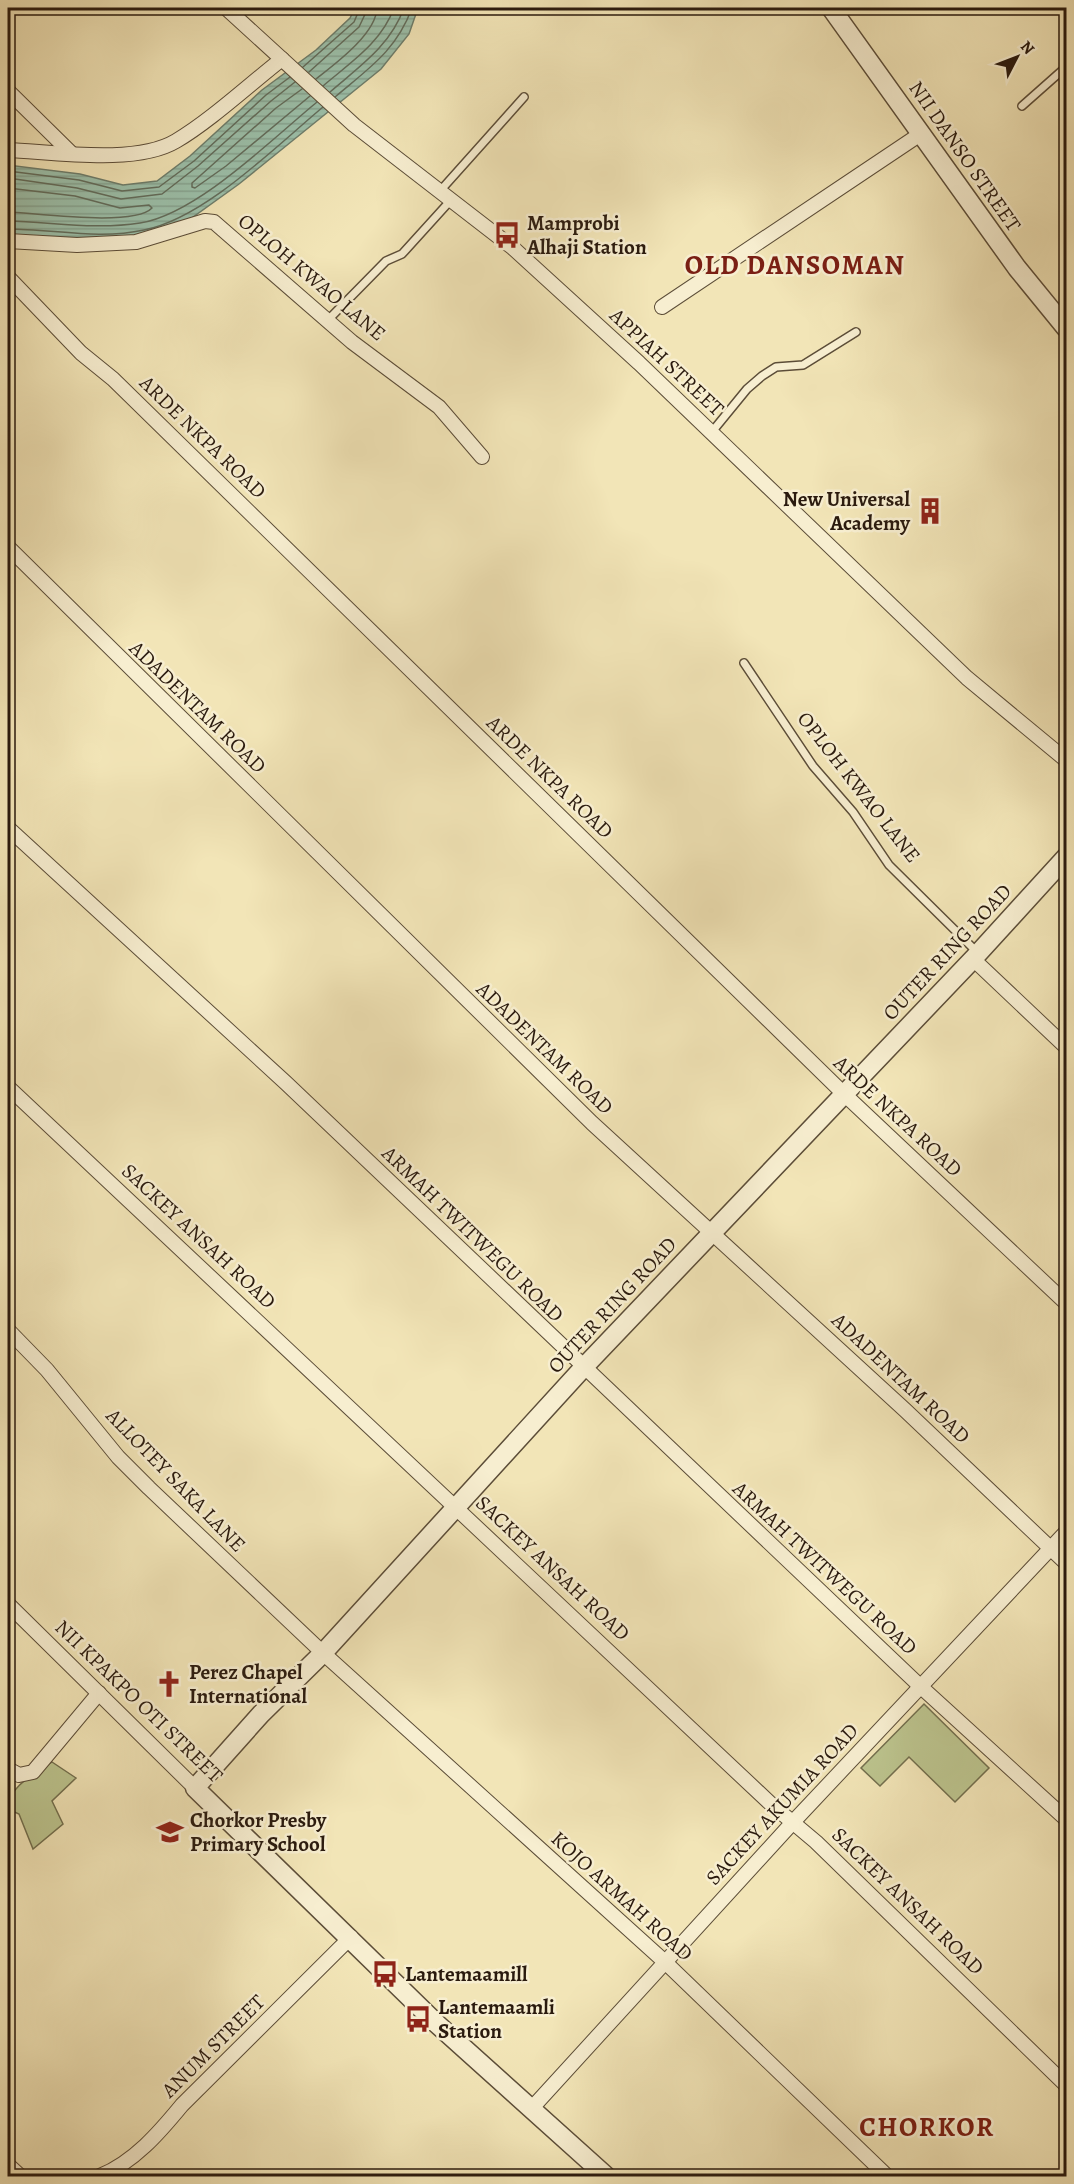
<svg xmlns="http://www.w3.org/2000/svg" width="1074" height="2184" font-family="Alegreya,serif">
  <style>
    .pitch { fill: #bcc48e; stroke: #736f4e; stroke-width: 1.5 }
    .water { fill: url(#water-rules); stroke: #6e7e6c; stroke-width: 1.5 }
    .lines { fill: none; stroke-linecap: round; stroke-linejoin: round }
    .shore { stroke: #636d5c; stroke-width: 1.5 }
    .service-casing { stroke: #5c4d38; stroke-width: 10 }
    .minor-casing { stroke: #5c4d38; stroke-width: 16 }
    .tertiary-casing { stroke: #5c4d38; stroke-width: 21 }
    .service { stroke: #f7eed0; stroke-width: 7 }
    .minor { stroke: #f7eed0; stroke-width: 14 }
    .tertiary { stroke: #f7eed0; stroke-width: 18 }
    .labels { text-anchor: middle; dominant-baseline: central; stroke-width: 5; stroke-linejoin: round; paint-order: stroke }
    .street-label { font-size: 21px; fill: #2a1a0e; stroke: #f7eed0 }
    .poi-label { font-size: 21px; font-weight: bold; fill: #2a1a0e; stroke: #f7eed0; text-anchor: start }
    .district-label { font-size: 27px; font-weight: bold; letter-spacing: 1.5px; fill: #7a1f14; stroke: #f7eed0 }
  </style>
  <defs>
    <pattern id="water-rules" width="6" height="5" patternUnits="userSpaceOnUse" patternTransform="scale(1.5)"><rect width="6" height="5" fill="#9cc0aa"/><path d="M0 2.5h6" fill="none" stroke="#87a491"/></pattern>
  </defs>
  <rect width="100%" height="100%" fill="#f2e5b7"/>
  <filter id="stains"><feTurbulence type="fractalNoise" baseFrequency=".00333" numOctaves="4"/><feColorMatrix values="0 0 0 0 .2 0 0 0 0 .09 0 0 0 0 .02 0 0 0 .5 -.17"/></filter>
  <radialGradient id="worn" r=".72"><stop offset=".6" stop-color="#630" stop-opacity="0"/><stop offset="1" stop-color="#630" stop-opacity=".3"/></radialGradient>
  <g class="pitch">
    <path d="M924,1704L989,1768L955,1802L909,1757L880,1786L861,1768Z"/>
    <path d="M52,1762L76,1778L52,1801L63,1824L33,1849L19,1814L8,1809C7,1787 36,1773 52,1762Z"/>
  </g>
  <path class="water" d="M355,8H418L409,34L381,69L239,184L186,222L145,236L86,241L8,234V165L80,174L123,185L157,181L190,156L262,90L316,50L350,18Z"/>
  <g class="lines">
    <g class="shore">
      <path d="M303,67L354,22L360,8"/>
      <path d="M309,72L359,27L368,8"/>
      <path d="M316,79C335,64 376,34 377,8"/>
      <path d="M323,86C351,62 381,43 394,8"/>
      <path d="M302,89L276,108L192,183V187L195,188L226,166L310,96"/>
      <path d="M330,92C360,66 390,46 404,8"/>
      <path d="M335,97C369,68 396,51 412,8"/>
      <path d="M8,171L79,180L122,191L159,187L194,161L266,95L290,77"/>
      <path d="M8,178L77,188L121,199L162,194L198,166L271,101L295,82"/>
      <path d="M8,188L75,196L120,208L149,205L152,208C134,227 35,213 8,212"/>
      <path d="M8,221C53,222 95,230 140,223C197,214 272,139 317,102"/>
      <path d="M8,229C53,229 98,240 144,230C205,218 275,147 323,107"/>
    </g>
    <defs>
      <g id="service">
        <path d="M1022,106L1066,67"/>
        <path d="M440,191L524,97"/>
        <path d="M327,321L386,261L402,254L451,200"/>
        <path d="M711,433L747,389L762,376L776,367L803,365L856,332"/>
        <path d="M744,663L813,766L853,812L889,865L977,952"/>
      </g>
      <g id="minor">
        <path d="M226,8L354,125L513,248L639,363L967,678L1066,760"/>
        <path d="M8,91L71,153"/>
        <path d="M8,150C54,152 136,165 176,141C210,121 250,84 282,59"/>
        <path d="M8,241L77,245L136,242L205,221L214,222L352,342L439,407L482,457"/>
        <path d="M8,277L81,353L113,379L843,1093L1066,1303"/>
        <path d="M662,307L922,133"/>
        <path d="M8,547L592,1123L905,1410L1066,1563"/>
        <path d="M8,828L286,1083L920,1686L1066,1819"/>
        <path d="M973,959L1066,1047"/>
        <path d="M8,1087L772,1805L816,1842L1066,2085"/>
        <path d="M8,1330L47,1370L118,1457L149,1488L323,1653L665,1962L887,2176"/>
        <path d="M8,1604L195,1788"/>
        <path d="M8,1769L19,1775L33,1772L99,1693"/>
        <path d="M532,2108L794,1821L1066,1532"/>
        <path d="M8,2165L20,2176"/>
        <path d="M100,2176C134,2162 159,2133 182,2105L351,1937"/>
      </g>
      <g id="tertiary">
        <path d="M831,8L1017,268L1066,328"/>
        <path d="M606,2176L437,2024L195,1788L261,1714L323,1653L583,1368L973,959L1066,857"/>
      </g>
    </defs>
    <use href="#service" class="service-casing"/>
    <use href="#minor" class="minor-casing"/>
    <use href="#tertiary" class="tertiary-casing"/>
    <use href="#service" class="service"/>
    <use href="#minor" class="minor"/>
    <use href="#tertiary" class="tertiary"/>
  </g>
  <defs>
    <symbol id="bus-bare" viewBox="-9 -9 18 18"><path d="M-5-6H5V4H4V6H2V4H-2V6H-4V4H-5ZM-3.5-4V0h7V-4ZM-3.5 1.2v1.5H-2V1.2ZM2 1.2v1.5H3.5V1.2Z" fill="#8f2418" stroke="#f7eed0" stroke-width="2.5" paint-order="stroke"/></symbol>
    <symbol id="building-bare" viewBox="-9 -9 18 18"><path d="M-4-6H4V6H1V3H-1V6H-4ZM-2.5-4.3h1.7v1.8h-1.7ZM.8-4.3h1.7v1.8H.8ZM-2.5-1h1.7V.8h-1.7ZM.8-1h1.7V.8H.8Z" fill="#8f2418" stroke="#f7eed0" stroke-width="2.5" paint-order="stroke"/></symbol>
    <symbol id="church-bare" viewBox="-9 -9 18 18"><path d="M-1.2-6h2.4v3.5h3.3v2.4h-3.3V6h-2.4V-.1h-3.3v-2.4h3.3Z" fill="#8f2418" stroke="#f7eed0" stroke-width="2.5" paint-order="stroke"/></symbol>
    <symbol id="school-bare" viewBox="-9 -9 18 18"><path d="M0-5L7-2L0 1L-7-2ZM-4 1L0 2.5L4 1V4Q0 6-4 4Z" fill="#8f2418" stroke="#f7eed0" stroke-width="2.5" paint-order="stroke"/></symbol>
  </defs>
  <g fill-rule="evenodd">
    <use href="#bus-bare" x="488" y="216" width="38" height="38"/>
    <use href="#building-bare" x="911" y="492" width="38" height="38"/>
    <use href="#church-bare" x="150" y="1665" width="38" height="38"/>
    <use href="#school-bare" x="151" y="1813" width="38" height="38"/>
    <use href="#bus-bare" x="366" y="1955" width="38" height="38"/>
    <use href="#bus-bare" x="399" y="2000" width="38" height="38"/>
  </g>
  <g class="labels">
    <g class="street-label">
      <text transform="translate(965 156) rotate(55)">NII DANSO STREET</text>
      <text transform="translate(312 277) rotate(40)">OPLOH KWAO LANE</text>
      <text transform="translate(667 362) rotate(43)">APPIAH STREET</text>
      <text transform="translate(203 437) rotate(44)">ARDE NKPA ROAD</text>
      <text transform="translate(198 707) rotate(44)">ADADENTAM ROAD</text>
      <text transform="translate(550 777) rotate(44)">ARDE NKPA ROAD</text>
      <text transform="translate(859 787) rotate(52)">OPLOH KWAO LANE</text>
      <text transform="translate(947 952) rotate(-47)">OUTER RING ROAD</text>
      <text transform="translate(545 1048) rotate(44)">ADADENTAM ROAD</text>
      <text transform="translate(898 1116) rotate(43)">ARDE NKPA ROAD</text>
      <text transform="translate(473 1234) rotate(44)">ARMAH TWITWEGU ROAD</text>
      <text transform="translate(199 1236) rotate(43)">SACKEY ANSAH ROAD</text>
      <text transform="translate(612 1305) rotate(-47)">OUTER RING ROAD</text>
      <text transform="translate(901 1378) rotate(43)">ADADENTAM ROAD</text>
      <text transform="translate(176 1480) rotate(46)">ALLOTEY SAKA LANE</text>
      <text transform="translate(553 1568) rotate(43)">SACKEY ANSAH ROAD</text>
      <text transform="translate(825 1568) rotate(43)">ARMAH TWITWEGU ROAD</text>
      <text transform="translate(139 1701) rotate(44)">NII KPAKPO OTI STREET</text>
      <text transform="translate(782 1804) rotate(-47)">SACKEY AKUMIA ROAD</text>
      <text transform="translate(622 1896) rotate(42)">KOJO ARMAH ROAD</text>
      <text transform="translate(908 1901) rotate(44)">SACKEY ANSAH ROAD</text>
      <text transform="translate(213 2046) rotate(-45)">ANUM STREET</text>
    </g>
    <g class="poi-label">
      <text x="527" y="223">Mamprobi<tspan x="527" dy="24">Alhaji Station</tspan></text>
      <text x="910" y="499" text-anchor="end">New Universal<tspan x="910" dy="24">Academy</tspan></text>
      <text x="189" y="1672">Perez Chapel<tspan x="189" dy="24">International</tspan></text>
      <text x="190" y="1820">Chorkor Presby<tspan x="190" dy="24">Primary School</tspan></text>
      <text x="405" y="1974">Lantemaamill</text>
      <text x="438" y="2007">Lantemaamli<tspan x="438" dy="24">Station</tspan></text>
    </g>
    <g class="district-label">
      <text x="795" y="265">OLD DANSOMAN</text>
      <text x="927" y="2127">CHORKOR</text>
    </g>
  </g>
  <rect width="1074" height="2184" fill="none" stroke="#f2e5b7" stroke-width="30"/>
  <rect x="9" y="9" width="1056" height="2166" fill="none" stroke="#2a1a0e" stroke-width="3"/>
  <rect x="15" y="15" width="1044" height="2154" fill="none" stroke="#2a1a0e" stroke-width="1.5"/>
  <g transform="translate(1017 57) rotate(48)" stroke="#f7eed0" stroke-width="4.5" paint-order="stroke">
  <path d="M0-4.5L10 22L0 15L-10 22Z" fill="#2a1a0e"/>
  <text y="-9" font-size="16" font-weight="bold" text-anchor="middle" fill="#2a1a0e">N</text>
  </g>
  <rect width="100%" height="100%" filter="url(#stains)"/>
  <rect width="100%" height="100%" fill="url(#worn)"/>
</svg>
